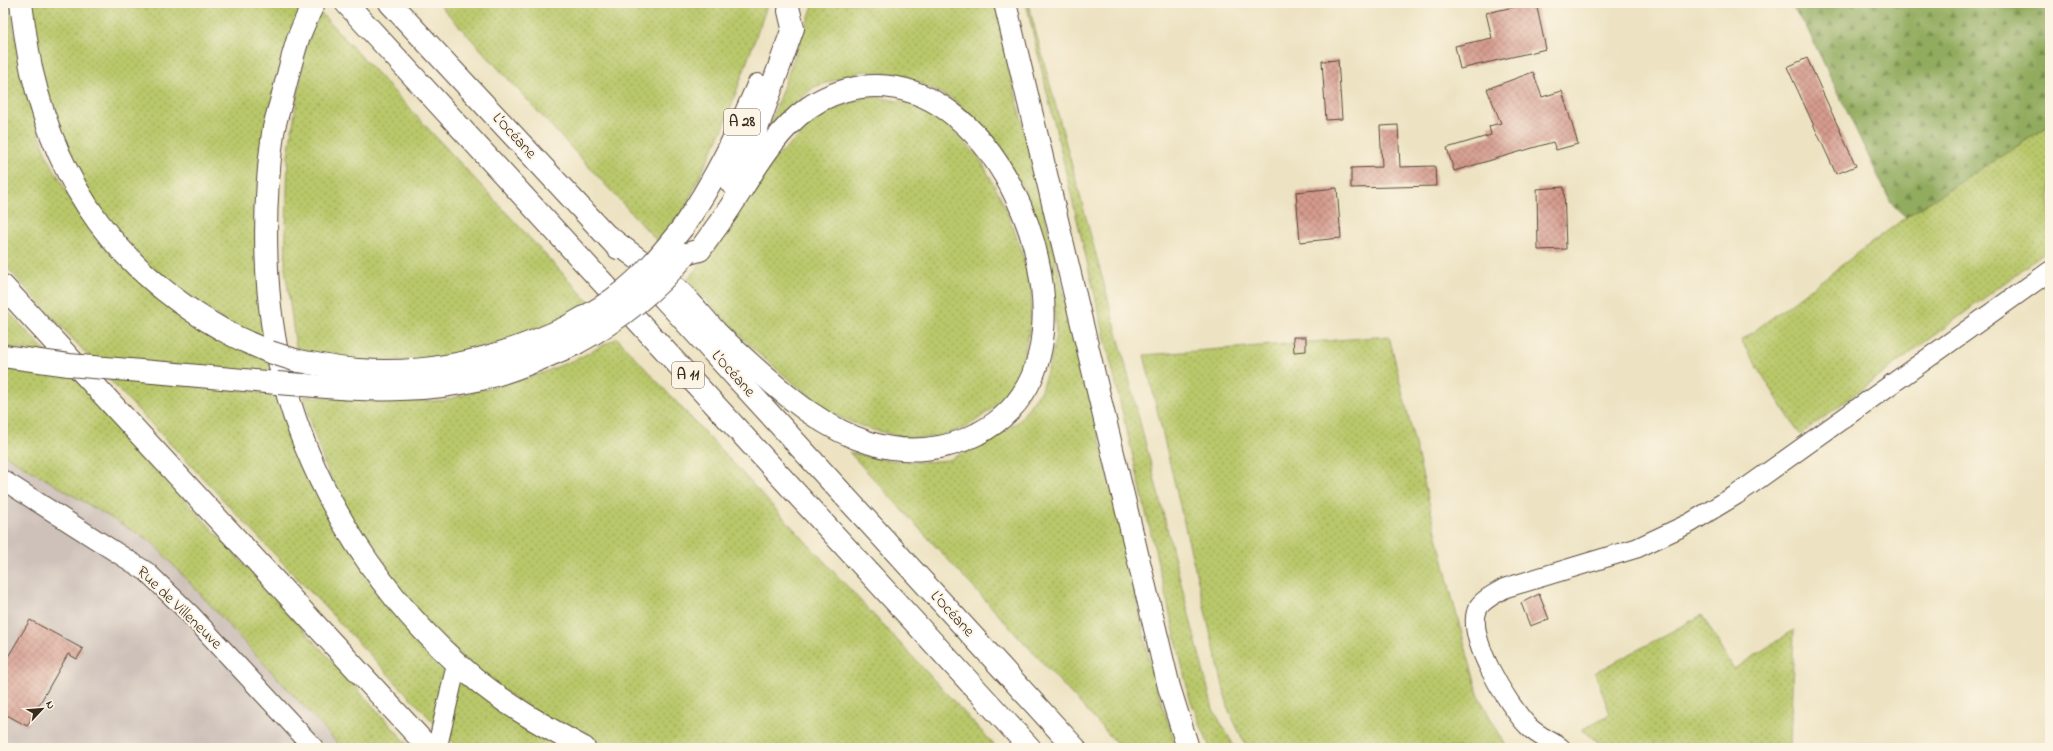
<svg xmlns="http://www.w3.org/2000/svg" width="2053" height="751" font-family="'Indie Flower',sans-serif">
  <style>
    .industrial { fill: #cec1ba }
    .grass { fill: url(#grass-dots); stroke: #7a7944 }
    .forest { fill: url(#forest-firs); stroke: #666b3e }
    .building { fill: url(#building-cross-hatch) }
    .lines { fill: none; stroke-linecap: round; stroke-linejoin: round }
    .minor-casing { stroke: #564637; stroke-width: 21 }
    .highway-casing { stroke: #564637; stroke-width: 24 }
    .minor { stroke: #fff; stroke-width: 19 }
    .highway { stroke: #fff; stroke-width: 22 }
    .highway-bridge-casing { stroke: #564637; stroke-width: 24; stroke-linecap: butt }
    .highway-bridge { stroke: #fff; stroke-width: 22 }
    .labels { text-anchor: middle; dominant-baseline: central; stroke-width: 4; stroke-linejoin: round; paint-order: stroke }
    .shield { fill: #fcf5e5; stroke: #75675a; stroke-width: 1 }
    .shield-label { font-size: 15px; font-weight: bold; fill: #3b2a1e }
    .street-label { font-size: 16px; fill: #3b2a1e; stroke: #fcf5e5 }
  </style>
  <defs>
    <pattern id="grass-dots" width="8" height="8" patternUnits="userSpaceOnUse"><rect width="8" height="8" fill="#b9c86a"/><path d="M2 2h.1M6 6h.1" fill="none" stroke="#98a357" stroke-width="1.8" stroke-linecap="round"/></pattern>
    <pattern id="forest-firs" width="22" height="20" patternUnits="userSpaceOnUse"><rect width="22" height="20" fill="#92ac5e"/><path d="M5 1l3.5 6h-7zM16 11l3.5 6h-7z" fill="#788c4d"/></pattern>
    <pattern id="building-cross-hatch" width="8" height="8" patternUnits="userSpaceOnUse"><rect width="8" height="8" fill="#d59b8e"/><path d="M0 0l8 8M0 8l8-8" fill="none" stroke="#ae7f73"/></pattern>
  </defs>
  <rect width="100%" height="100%" fill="#fcf5e5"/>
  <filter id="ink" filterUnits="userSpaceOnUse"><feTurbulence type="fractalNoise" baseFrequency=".025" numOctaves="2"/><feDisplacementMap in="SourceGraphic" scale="8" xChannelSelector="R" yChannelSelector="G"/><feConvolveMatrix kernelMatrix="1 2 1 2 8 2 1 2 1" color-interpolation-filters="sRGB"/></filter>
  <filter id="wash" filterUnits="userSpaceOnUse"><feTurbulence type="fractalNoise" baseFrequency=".012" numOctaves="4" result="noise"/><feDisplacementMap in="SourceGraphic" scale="16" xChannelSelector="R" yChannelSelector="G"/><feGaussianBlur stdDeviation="0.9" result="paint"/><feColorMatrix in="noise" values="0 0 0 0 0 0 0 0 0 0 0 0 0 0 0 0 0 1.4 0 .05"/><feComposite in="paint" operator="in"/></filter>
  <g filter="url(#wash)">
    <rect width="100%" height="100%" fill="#ede3c3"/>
    <path class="industrial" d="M3,454L152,542L342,748H3Z"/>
    <g class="grass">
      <path d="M3,3H10L16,42L31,108L46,154L71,200L96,236L272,360L275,375L90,358L3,263Z"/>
      <path d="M26,3H304L284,57L266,339L230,325L154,273L90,199L52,119Z"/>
      <path d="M438,3H768L724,126L678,222L660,244Z"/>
      <path d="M814,3H996L1001,35L1120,523L1153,677L1177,748H1121L849,452L886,460L923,462L949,460L989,441L1019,421L1041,390L1050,363L1056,334L1053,295L1047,257L1035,215L1021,184L988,131L954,100L904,75L863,71L814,87L769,126Z"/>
      <path d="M1026,3H1028L1122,351L1213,709L1235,748H1210L1190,699Z"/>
      <path d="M320,12L591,304L543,331L439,360L341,361L296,348L285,268L288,155L306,46Z"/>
      <path d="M869,96L915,104L946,123L979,157L1003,202L1020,246L1032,292L1030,328L1020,370L997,405L967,427L937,437L909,438L869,429L834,415L790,380L753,349L687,280L709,253L773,161L822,114Z"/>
      <path d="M2050,125V249L1800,435L1741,341L1906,217Z"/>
      <path d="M3,306L47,353L3,347Z"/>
      <path d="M1389,336L1450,590L1479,697L1507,748H1247L1229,711L1144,355Z"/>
      <path d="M617,338L997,748H594L494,685L417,614L345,513L323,460L303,396L361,400L442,401L540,374L581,357Z"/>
      <path d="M3,365L71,374L411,748H342L152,542L3,454Z"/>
      <path d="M107,377L280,394L368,574L566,748H458Z"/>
      <path d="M1702,615L1734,669L1794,630L1790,748H1607L1581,730L1610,714L1595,673Z"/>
    </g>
    <path class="forest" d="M1789,3H2050V125L1906,217L1891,203L1806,26Z"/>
    <g id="blocks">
      <g class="building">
        <path d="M1532,3H1536L1546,49L1460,69L1455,46L1492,38L1486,13Z"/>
        <path d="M1807,58L1856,166L1836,174L1787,67Z"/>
        <path d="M1338,60L1342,119L1326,120L1322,61Z"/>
        <path d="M1533,72L1542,97L1562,91L1578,144L1556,150L1553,142L1454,171L1447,148L1491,135L1489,126L1501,123L1487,89Z"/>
        <path d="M1398,125L1400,167L1435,166L1436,186L1351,188V168L1382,167L1380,126Z"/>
        <path d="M1564,187L1566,249L1538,250L1537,189Z"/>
        <path d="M1337,188L1341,238L1300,242L1296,192Z"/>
        <path d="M1293,337H1306V351L1294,352Z"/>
        <path d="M1539,594L1549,619L1530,626L1521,603Z"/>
        <path d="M30,620L83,649L77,659L68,654L27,726L3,713V665Z"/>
      </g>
    </g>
  </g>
  <g filter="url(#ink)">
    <use href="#blocks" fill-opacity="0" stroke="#564637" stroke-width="1"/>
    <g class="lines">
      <defs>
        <g id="minor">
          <path d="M3,480L147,572L190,614L314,748"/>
          <path d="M437,748L457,662"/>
          <path d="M1561,748C1551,741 1536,735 1528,726C1508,705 1464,636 1478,608C1483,599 1497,593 1505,588L1637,548L1690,523L1736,495L2050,271"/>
        </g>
        <g id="highway">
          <path d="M21,3C24,26 27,49 32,72C59,188 119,271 223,330C238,339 254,345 270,352"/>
          <path d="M314,3C308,15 302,27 298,39C292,57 288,76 283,94C280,107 275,120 273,133C262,212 263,304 284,382C314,495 383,602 473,677C506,705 546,727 584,748"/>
          <path d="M346,3L1030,748"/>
          <path d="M390,3L618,248"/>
          <path d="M1005,3L1169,687L1188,748"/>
          <path d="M731,183L743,162L758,126L793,28L789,11"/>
          <path d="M683,227C715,180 736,136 758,85"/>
          <path d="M609,237C632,255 656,271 678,290C692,303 704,319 717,333C729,345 742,356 755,368C790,399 825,429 870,443C905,454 945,451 977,434C1001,422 1021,402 1032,377C1076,275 990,70 861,87C843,90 823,97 808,108C775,132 755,169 733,203C723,219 711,234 700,250L686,254"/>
          <path d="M649,282L1075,748"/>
          <path d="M3,286L429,748"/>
          <path d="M298,361C318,364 338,369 358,370C432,376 501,358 567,327"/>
          <path d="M165,373L277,383"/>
          <path d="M304,385C364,391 426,393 485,378C516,370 546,357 575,344"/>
        </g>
      </defs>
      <use href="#minor" class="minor-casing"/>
      <use href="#highway" class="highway-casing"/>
      <use href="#minor" class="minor"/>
      <use href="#highway" class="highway"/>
      <defs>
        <g id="highway-bridge">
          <path d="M567,327C584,317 602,308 617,296C643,277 663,252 683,227"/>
          <path d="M575,344C618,321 655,292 686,254"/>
          <path d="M270,352L298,361"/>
          <path d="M3,356L69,365L165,373"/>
          <path d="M277,383L304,385"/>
        </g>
      </defs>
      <use href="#highway-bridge" class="highway-bridge-casing"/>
      <use href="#highway-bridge" class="highway-bridge"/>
    </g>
  </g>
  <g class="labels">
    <g class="shield">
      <rect x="724" y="109" width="36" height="26" rx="3"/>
      <rect x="672" y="362" width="32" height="26" rx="3"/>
    </g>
    <g class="shield-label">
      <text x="742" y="122">A 28</text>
      <text x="688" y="375">A 11</text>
    </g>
    <g class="street-label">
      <text transform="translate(514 136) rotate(47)">L’Océane</text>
      <text transform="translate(733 374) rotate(48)">L’Océane</text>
      <text transform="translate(179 608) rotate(44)">Rue de Villeneuve</text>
      <text transform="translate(952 614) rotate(47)">L’Océane</text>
    </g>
  </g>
  <rect width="2053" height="751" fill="none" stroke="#fcf5e5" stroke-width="16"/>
  <g transform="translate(42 709) rotate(64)" stroke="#fcf5e5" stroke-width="3" paint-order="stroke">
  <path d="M0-3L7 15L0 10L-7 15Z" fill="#3b2a1e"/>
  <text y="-6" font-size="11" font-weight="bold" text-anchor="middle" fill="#3b2a1e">N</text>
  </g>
</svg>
